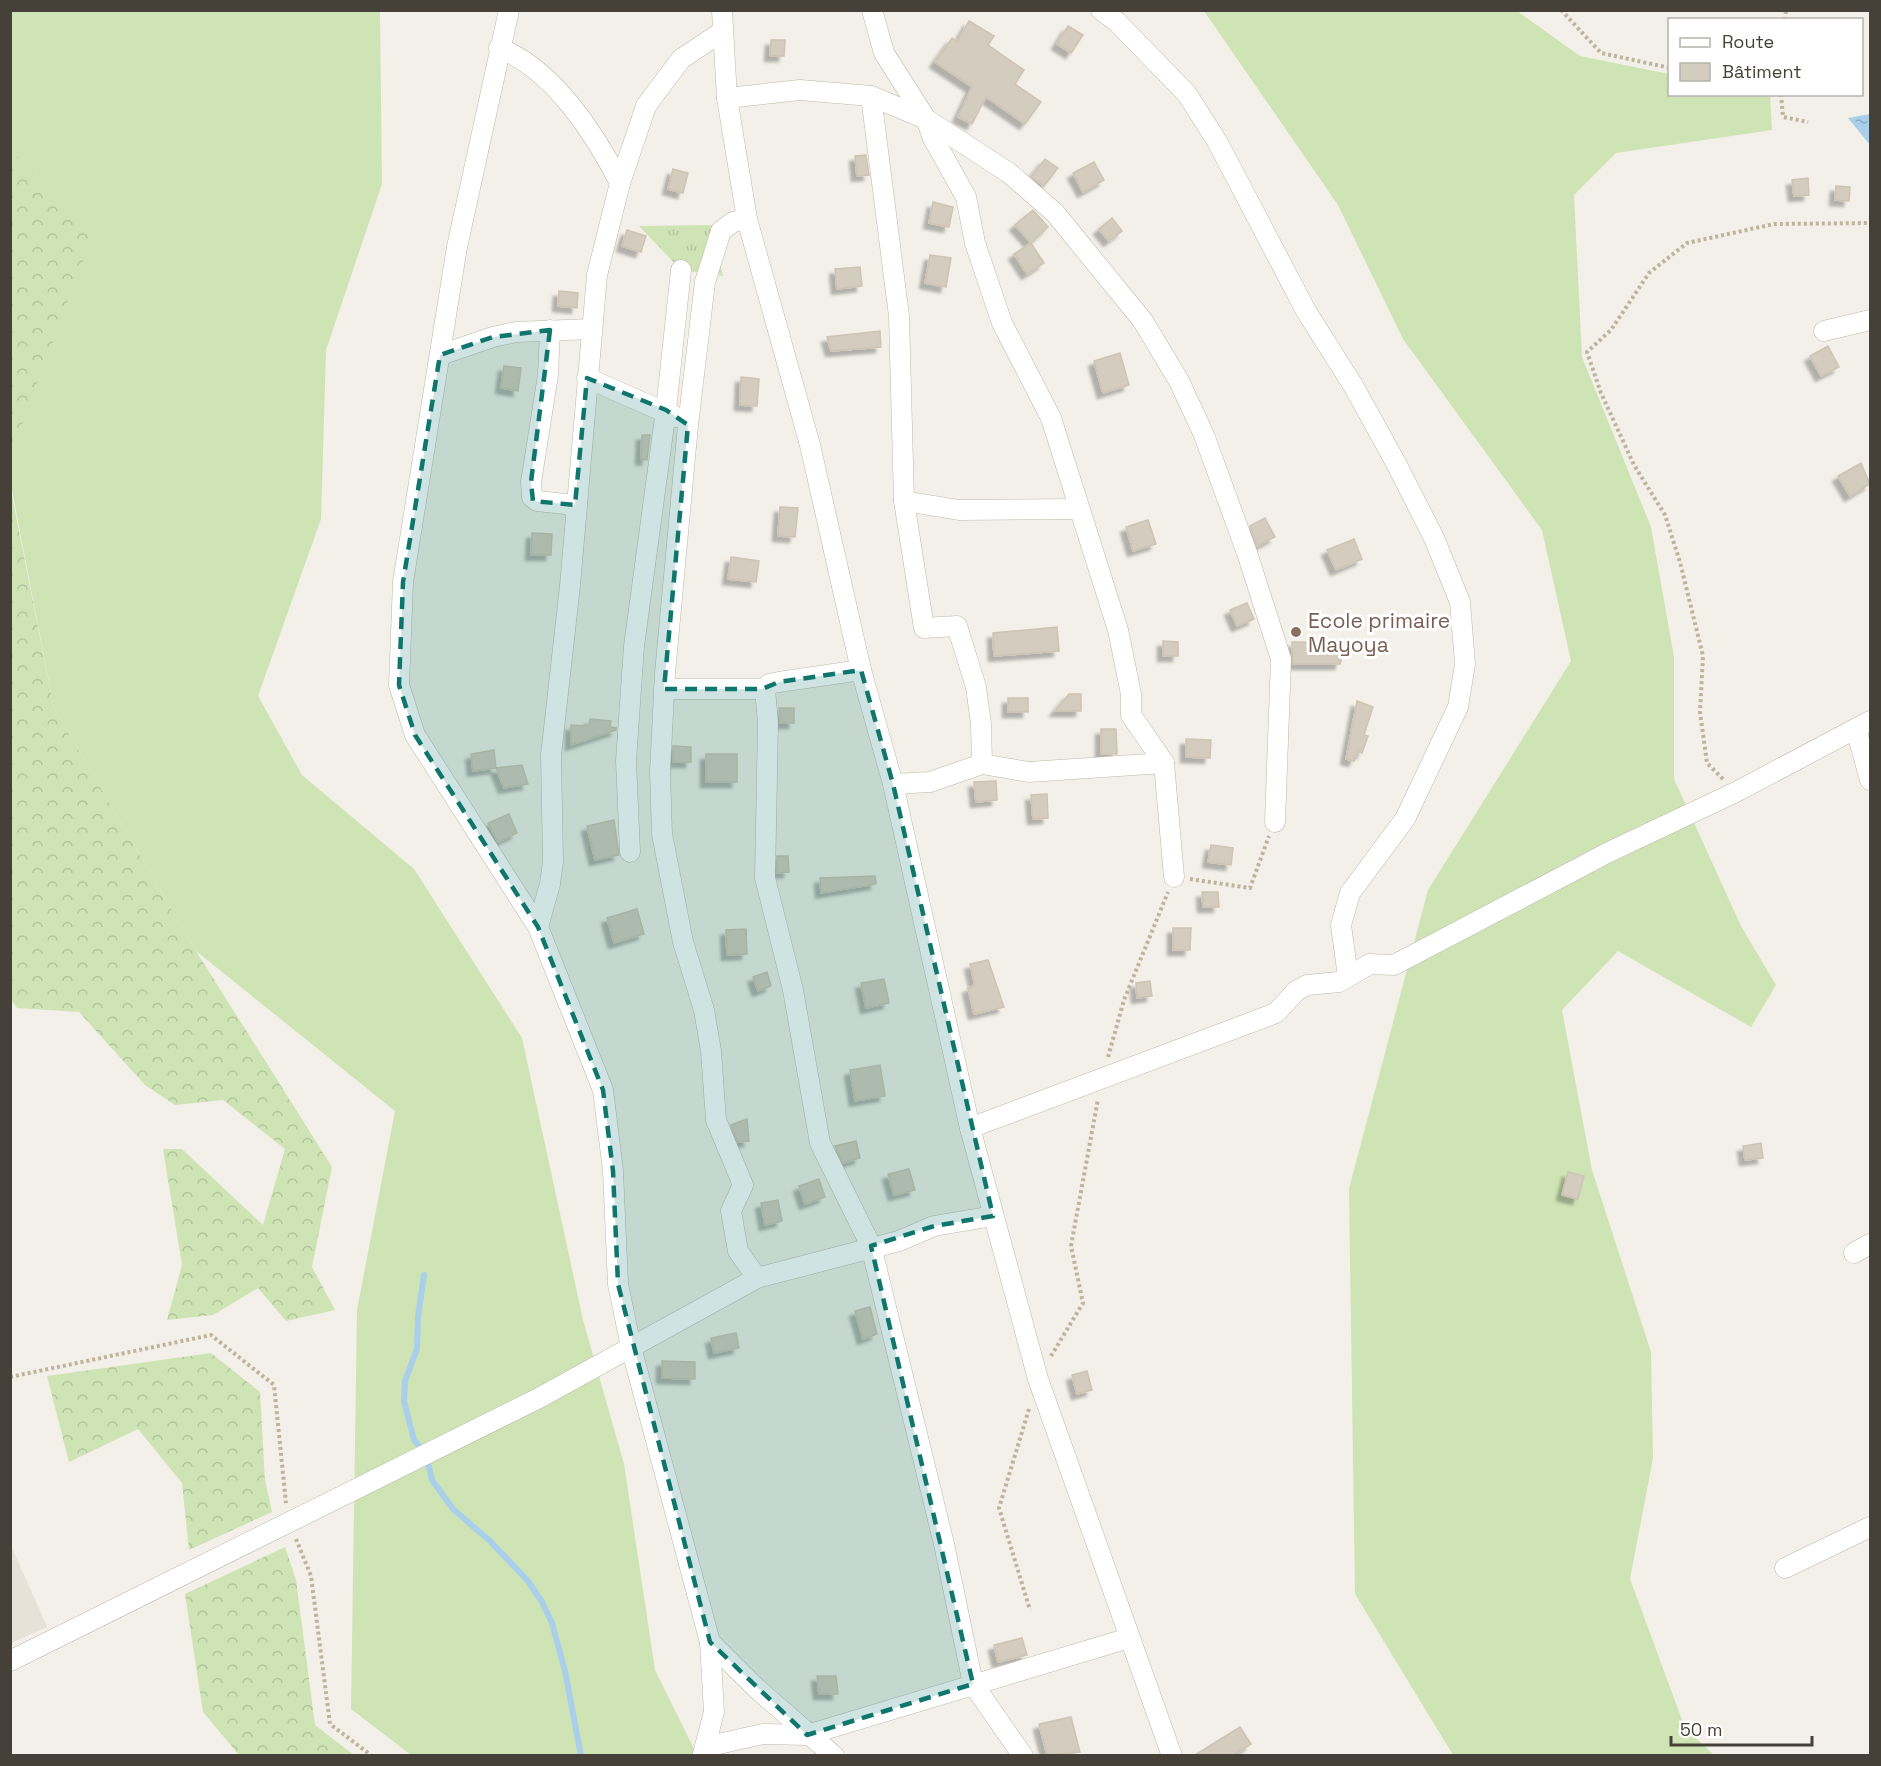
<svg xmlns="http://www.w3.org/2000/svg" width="1881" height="1766" font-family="'Space Grotesk',sans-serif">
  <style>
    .residential { fill: #e6e2d7 }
    .grass { fill: url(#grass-tufts) }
    .forest { fill: url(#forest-crowns) }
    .garden { fill: #cee4b5 }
    .water { fill: url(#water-ripples) }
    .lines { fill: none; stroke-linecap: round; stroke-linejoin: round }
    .stream { stroke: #aacfeb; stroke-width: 6 }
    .building { fill: #d4ccbf; stroke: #cec4b3; stroke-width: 1.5; filter: url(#shadow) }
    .minor-casing { stroke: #beb8ac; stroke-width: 21 }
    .path { stroke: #beb49e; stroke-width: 4; stroke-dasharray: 3 3; stroke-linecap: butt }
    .minor { stroke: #fff; stroke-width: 20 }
    .marked { fill: #0f766e; fill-opacity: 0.2; stroke: #0f766e; stroke-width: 4.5; stroke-dasharray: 12 8; stroke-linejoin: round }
    .education-dot { fill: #8d6e63; stroke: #fff; stroke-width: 2 }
    .labels { text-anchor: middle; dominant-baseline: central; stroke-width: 6; stroke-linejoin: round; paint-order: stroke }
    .education-label { font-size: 21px; fill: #785e54; stroke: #fff; text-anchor: start }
  </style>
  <defs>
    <pattern id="grass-tufts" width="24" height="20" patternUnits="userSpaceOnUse" patternTransform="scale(1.5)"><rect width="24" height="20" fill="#cee4b5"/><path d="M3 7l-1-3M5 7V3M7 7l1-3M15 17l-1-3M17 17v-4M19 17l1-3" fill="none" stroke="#b2c59c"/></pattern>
    <pattern id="forest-crowns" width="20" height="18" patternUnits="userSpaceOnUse" patternTransform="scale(1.5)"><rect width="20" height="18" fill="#cee4b5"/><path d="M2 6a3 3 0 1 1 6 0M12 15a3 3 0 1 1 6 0" fill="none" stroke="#b2c59c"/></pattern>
    <pattern id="water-ripples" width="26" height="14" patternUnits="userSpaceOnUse" patternTransform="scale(1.5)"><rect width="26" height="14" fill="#aacfeb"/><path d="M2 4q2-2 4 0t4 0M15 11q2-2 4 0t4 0" fill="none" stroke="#8caabf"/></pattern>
    <filter id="shadow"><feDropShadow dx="-5.5" dy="5.5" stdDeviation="1.5" flood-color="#0004"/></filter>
  </defs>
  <rect width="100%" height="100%" fill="#f3f0e9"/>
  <path class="residential" d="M10,1543L47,1627L11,1643H10Z"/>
  <path class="grass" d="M712,225L723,276L681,270L639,226Z"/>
  <g class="forest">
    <path d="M11,150L96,229L11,456Z"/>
    <path d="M10,485L54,708L196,951L332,1167L312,1267L335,1310L286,1321L258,1288L213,1315L167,1320L182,1265L163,1149H182L263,1225L285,1149L223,1100L175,1105L145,1085L79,1012L17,1008L11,1000Z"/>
    <path d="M211,1353L260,1392L265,1480L272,1512L189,1550L182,1483L138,1429L69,1462L47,1376Z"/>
    <path d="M285,1547L296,1580L315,1725L354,1755H239L203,1712L185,1594Z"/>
  </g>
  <g class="garden">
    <path d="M11,11H380L382,184L326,350L321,519L258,696L302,775L414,869L522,1038L583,1320L624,1464L655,1670L697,1755H411L351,1709L357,1310L395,1111L196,951L54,708L11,485L10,456L95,229L11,150Z"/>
    <path d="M1204,11H1517L1580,56L1669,74L1670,94L1770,95L1772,130L1616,153L1574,195L1582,357L1651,527L1674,657V779L1741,926L1776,985L1751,1027L1618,951L1562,1010L1592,1170L1651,1352L1653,1458L1630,1579L1685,1728L1714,1755H1453L1355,1594L1349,1189L1428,890L1571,661L1542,530L1403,339L1338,205Z"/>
  </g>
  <path class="water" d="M1870,114V145L1848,118Z"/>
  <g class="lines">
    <path class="stream" d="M424,1275L418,1316L417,1349L405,1381L404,1401L414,1440L426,1454L432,1480L453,1509L490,1541L528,1581L542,1602L552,1623L565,1671L581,1756"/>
  </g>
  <g class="building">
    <path d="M969,21L994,36L988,45L1024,70L1015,84L1041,102L1025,124L986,97L972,124L958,117L972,87L935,62L952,38L957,42Z"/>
    <path d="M1068,26L1083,35L1071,53L1057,44Z"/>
    <path d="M771,40H785L784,56H770Z"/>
    <path d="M866,155L869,175L857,176L855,156Z"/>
    <path d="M1045,159L1058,168L1044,186L1031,177Z"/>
    <path d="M1094,162L1104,180L1083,192L1073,173Z"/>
    <path d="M673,169L688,173L683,193L668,189Z"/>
    <path d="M1808,178L1809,195L1794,196L1792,180Z"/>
    <path d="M1836,186L1850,187L1849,201L1835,200Z"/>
    <path d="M933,202L953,207L949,227L929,223Z"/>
    <path d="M1033,210L1048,227L1031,243L1015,225Z"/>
    <path d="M1112,218L1122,231L1109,241L1099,229Z"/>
    <path d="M627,230L646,236L641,252L622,246Z"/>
    <path d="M1031,243L1044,263L1027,274L1014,254Z"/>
    <path d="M930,255L951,258L946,287L925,283Z"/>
    <path d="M860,267L862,286L837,289L835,269Z"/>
    <path d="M559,291L578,293L577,308L558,306Z"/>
    <path d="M880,331L881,347L831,351L827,337Z"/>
    <path d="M1828,346L1839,367L1821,376L1810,356Z"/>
    <path d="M1120,353L1129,385L1103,393L1094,361Z"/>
    <path d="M504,366L521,368L518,391L501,388Z"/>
    <path d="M741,377L759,379L757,406L740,405Z"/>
    <path d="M642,435H650L647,460L641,459Z"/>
    <path d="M1861,463L1870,484L1850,496L1838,476Z"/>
    <path d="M780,507L798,508L795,537L778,536Z"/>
    <path d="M1265,518L1275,537L1257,546L1250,526Z"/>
    <path d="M1148,520L1156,544L1133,551L1126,527Z"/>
    <path d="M532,533L552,534L551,555H531Z"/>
    <path d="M1354,539L1362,559L1336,570L1327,550Z"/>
    <path d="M731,557L759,561L756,582L728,579Z"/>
    <path d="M1247,603L1254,619L1237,626L1230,610Z"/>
    <path d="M1057,627L1059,651L994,656L993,633Z"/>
    <path d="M1163,641L1178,642V656H1163Z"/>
    <path d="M1292,642L1346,643L1340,664H1293Z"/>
    <path d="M1069,694H1081V711H1055Z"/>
    <rect x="1008" y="698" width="20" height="14"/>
    <path d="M1357,701L1373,707L1364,735L1368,736L1362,753L1358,752L1354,761L1346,759Z"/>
    <path d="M779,708H794V723H780Z"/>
    <path d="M590,719L611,721L610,727L616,728V730L571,745V725L589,726Z"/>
    <path d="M1101,729H1116L1117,754H1101Z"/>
    <path d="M1186,739L1211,740L1210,758L1186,757Z"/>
    <path d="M673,746L691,747V762H673Z"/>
    <path d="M494,750L496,768L473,771L471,754Z"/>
    <rect x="706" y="754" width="31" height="28"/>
    <path d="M522,765L528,784L504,788L496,768Z"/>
    <path d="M996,781L997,800L976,802L974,782Z"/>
    <path d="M1047,794L1048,818L1033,819L1031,795Z"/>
    <path d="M509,814L517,833L498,842L488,823Z"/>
    <path d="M614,820L619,855L595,860L587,826Z"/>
    <path d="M1211,845L1233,848L1231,865L1208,862Z"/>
    <path d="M777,856H788L789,872L777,873Z"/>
    <path d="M875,876L876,884L821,893L820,878Z"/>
    <path d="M1202,892H1218L1219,907H1203Z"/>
    <path d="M637,909L644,934L614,943L607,918Z"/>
    <path d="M1173,928H1191L1190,950H1173Z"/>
    <path d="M746,929L747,954L727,955L726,930Z"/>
    <path d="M988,960L1004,1007L974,1014L968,988L975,985L970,964Z"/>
    <path d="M767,972L771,986L758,991L753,977Z"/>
    <path d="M884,979L889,1003L866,1008L861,983Z"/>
    <path d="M1150,981L1152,996L1137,998L1136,983Z"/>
    <path d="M880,1065L885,1096L855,1101L850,1070Z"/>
    <path d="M747,1119L749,1141L738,1142L731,1125Z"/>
    <path d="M856,1141L860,1158L843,1163L835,1146Z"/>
    <path d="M1761,1143L1763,1158L1745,1160L1743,1146Z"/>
    <path d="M909,1169L915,1190L894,1195L888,1174Z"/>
    <path d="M1568,1172L1584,1176L1578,1199L1562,1195Z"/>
    <path d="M819,1179L825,1197L805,1204L799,1186Z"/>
    <path d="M778,1200L782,1221L765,1225L761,1203Z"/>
    <path d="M870,1307L877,1334L863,1339L855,1311Z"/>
    <path d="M736,1333L739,1348L714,1353L711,1338Z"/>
    <path d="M662,1361L695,1362V1379L662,1378Z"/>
    <path d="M1087,1371L1092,1390L1077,1394L1072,1375Z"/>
    <path d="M1022,1638L1027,1655L998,1662L994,1645Z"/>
    <path d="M817,1676H836L838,1694H819Z"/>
    <path d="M1071,1717L1080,1752L1047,1755L1039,1724Z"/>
    <path d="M1240,1727L1251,1744L1234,1755H1195Z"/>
  </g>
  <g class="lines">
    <defs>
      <g id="minor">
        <path d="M509,10L457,247L403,582L399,685L415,735L538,927L603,1090L613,1171L618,1284L631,1347L710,1642L755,1687L834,1756"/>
        <path d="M722,10L727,98L747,219L810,445L861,670L893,784L970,1128L1038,1379L1172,1756"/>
        <path d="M872,10L884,53L926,119L933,138L966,197L975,243L1002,323L1051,418L1118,630L1131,694V715L1164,763L1174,877"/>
        <path d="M1101,10L1117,22L1187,94L1218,143L1306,311L1354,387L1397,465L1434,538L1460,602L1465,664L1458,707L1405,819L1350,893L1341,925L1348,977"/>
        <path d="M499,48C553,69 595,134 620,183"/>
        <path d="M871,96L899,316L904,501L924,628L957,626L976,687L981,724L982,764"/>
        <path d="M727,98L800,90L871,96L926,119L1009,173L1055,213L1143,321L1179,381L1204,435L1247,553L1281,659L1275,822"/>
        <path d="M747,219L733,222L721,231L705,282L688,425L665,673L660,772L662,834L683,942L704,1010L711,1051L716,1120L743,1185L731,1211L738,1251L757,1278"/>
        <path d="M550,330L548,375L531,482L532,497L537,501L575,505"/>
        <path d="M1824,331L1870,320"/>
        <path d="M440,355L493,337L516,332L591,329"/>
        <path d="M587,378L676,417"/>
        <path d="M904,501L959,510L1079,509"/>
        <path d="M664,689H765L769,684L779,682L861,670"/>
        <path d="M765,689L768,723L765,878L793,990L820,1143L871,1246L944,1544L973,1684L1023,1756"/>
        <path d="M1856,729L1870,780"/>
        <path d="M893,784L930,782L982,764L1029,772L1164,763"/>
        <path d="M630,852L626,761L634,646L666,410L681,270"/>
        <path d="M538,927L550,884L553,861L551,755L570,586L597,275L620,183L646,106L681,59L723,31"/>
        <path d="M970,1128L1276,1013L1296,991L1307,985L1339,982L1370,964L1394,965L1609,852L1736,792L1870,721"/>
        <path d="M1854,1253L1870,1244"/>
        <path d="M1785,1568L1870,1527"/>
        <path d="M10,1661L539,1398L757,1278L899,1241L934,1226L993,1216"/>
        <path d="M705,1747L763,1734L807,1735L1129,1638"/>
        <path d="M703,1754L714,1712L710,1642"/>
      </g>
    </defs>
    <use href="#minor" class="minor-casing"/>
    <g class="path">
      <path d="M1561,10L1601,53L1670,68"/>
      <path d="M1785,20L1786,10"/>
      <path d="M1781,94L1783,117L1808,122"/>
      <path d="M1723,779L1707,763L1700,712L1703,656L1680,562L1665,515L1634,465L1601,393L1587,352L1611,330L1649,273L1687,243L1774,224L1870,223"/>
      <path d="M1190,879L1250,888L1269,836"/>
      <path d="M1108,1057L1124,1000L1168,892"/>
      <path d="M1051,1356L1083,1303L1071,1246L1098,1099"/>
      <path d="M10,1377L211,1335L274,1385L286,1503"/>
      <path d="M1029,1409L999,1508L1030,1610"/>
      <path d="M296,1539L311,1576L330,1724L372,1756"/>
    </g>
    <use href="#minor" class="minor"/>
  </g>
  <path class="marked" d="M550,330L531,482L533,501L575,505L587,378L666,410L688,425L664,689H762L779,682L861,670L893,784L993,1216L934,1226L871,1246L973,1684L807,1735L710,1642L618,1284L613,1171L603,1090L538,927L415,735L399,685L403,582L440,355L493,337Z"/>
  <circle class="education-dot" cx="1296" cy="632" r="6"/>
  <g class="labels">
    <g class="education-label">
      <text x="1308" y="620">Ecole primaire<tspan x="1308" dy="24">Mayoya</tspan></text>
    </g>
  </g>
  <rect width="1881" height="1766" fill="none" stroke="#464138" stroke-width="24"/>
  <rect x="1668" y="18" width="195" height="78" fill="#ffffff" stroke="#b5b3af" stroke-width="1.5"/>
  <rect x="1680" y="38" width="30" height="9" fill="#ffffff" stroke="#b5b3af" stroke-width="1.5"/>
  <text x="1722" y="48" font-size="18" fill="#464138">Route</text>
  <rect x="1680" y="63" width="30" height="18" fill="#d4ccbf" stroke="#b5b3af" stroke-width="1.5"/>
  <text x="1722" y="78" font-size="18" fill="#464138">Bâtiment</text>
  <path d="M1671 1736v9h141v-9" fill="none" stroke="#464138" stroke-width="3"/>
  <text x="1680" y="1736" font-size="18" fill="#464138" stroke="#ffffff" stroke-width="4.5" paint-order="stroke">50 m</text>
</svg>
